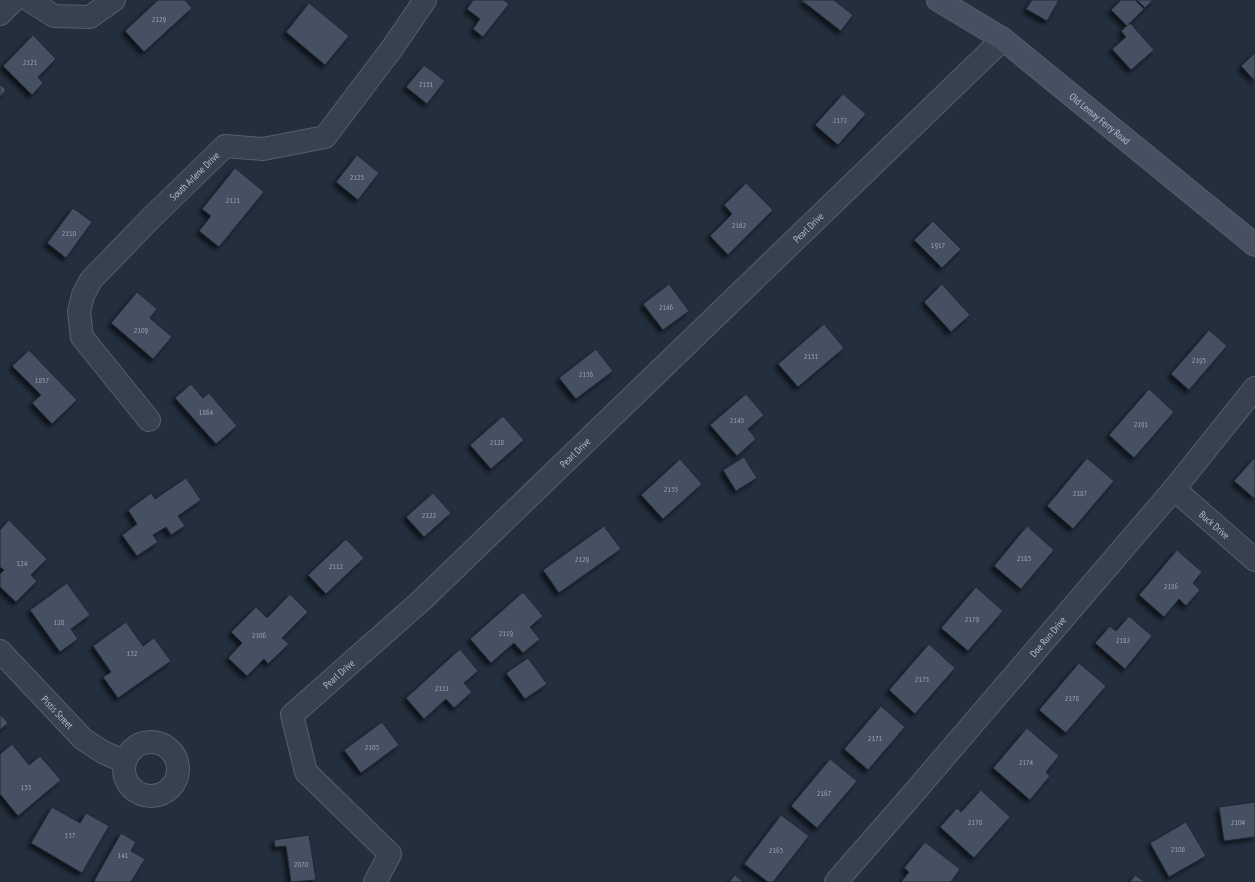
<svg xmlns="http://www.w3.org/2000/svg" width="1255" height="882" font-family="'PT Sans Narrow',sans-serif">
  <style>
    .building { fill: #455162; stroke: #1f2835; filter: url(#shadow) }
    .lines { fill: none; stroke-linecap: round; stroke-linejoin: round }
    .minor-casing { stroke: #565f6c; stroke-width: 24 }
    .secondary-casing { stroke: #565f6c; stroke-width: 24 }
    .minor { stroke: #38414e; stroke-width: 22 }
    .secondary { stroke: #465061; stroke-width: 22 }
    .labels { text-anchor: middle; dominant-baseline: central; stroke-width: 3; stroke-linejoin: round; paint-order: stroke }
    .number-label { font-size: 8px; fill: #98a1af }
    .street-label { font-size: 10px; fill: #b4bcc9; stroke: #1d2633 }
  </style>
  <defs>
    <filter id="shadow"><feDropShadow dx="-3.5" dy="3.5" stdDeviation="2" flood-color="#0009"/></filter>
  </defs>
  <rect width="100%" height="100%" fill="#242f3e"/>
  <g class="building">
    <path d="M158,0H185L192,8L144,52L125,31Z"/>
    <path d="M473,0H504L509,4L483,37L473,29L480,19L467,9Z"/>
    <path d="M801,0H834L853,15L841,31Z"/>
    <path d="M1032,0H1059L1047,21L1026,9Z"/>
    <path d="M1121,0H1135L1144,9L1127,26L1111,10Z"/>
    <path d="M1137,0H1153L1145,8Z"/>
    <path d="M309,3L349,36L325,65L286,32Z"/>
    <path d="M1130,23L1154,50L1131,70L1112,49L1126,37L1121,31Z"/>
    <path d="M33,35L56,59L38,77L43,83L32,95L3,66Z"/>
    <path d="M1255,53V81L1241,66Z"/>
    <path d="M424,65L445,81L427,104L406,87Z"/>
    <path d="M0,84L6,90L0,97Z"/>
    <path d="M843,94L866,114L838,145L815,125Z"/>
    <path d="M357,155L379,173L358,200L336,182Z"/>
    <path d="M235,168L264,192L219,247L199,231L211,216L202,209Z"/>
    <path d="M746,183L773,210L728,255L710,236L732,214L724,205Z"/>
    <path d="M73,208L92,222L66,258L47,243Z"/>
    <path d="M933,221L961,249L942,268L914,240Z"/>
    <path d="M669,284L689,311L663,330L643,304Z"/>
    <path d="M942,284L970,315L951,332L924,302Z"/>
    <path d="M137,292L157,309L150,318L172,337L153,359L111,323Z"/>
    <path d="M824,324L844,348L798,387L778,364Z"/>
    <path d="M1209,330L1227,346L1189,390L1171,374Z"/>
    <path d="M596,349L613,371L576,399L559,378Z"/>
    <path d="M29,350L77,400L52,424L32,403L41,395L12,366Z"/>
    <path d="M191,384L203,398L209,393L237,426L216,444L175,398Z"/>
    <path d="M1149,389L1174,412L1134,458L1109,435Z"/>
    <path d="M746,394L764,415L748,429L756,439L737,456L710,425Z"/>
    <path d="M503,416L524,440L491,469L470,445Z"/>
    <path d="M744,457L757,478L736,491L723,470Z"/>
    <path d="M1255,457V499L1234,481Z"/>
    <path d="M1087,458L1114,481L1073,529L1047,506Z"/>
    <path d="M680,459L702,484L663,519L641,495Z"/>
    <path d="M186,478L201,500L178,516L185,526L171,535L166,527L153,535L158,542L137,556L122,535L137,524L128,510L151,493L155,499Z"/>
    <path d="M433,493L451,513L424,537L406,517Z"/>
    <path d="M9,520L47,559L31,575L37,581L16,602L0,587V574L4,570L0,567V530Z"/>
    <path d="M604,526L621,549L559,593L543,570Z"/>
    <path d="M1027,526L1054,550L1021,589L994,566Z"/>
    <path d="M346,539L364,558L326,594L308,575Z"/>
    <path d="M1177,550L1202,572L1193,583L1200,590L1186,606L1179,599L1164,617L1139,595Z"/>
    <path d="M67,583L90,615L71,629L78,639L60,652L30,610Z"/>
    <path d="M976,587L1003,611L968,651L941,628Z"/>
    <path d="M523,592L543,616L530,627L540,639L523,653L514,643L491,663L470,639Z"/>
    <path d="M290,594L308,612L282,638L289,644L268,664L264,659L247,676L228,658L242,643L231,632L256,607L267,618Z"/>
    <path d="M1129,616L1152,636L1125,669L1095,643L1110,626L1116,631Z"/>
    <path d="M126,622L143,646L154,638L171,661L118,698L103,677L111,672L93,646Z"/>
    <path d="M929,644L955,668L915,714L889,690Z"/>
    <path d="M460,649L478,671L464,683L472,692L454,708L446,699L424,719L406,698Z"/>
    <path d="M528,658L547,684L525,699L506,673Z"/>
    <path d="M1079,663L1106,686L1066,733L1039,710Z"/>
    <path d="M881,706L905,727L868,770L844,749Z"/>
    <path d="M0,714L8,723L0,730Z"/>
    <path d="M382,722L399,745L361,773L344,750Z"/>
    <path d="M1027,728L1059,756L1046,772L1050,776L1030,800L993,768Z"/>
    <path d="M12,744L29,765L40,756L61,780L18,816L0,794V754Z"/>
    <path d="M830,759L857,781L817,828L791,806Z"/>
    <path d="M981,790L1010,817L974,858L940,827L957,808L961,812Z"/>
    <path d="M1255,802V837L1224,841L1219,807Z"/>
    <path d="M52,807L80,823L86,813L109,826L82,873L31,843Z"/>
    <path d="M781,815L809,836L773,882H768L744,864Z"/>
    <path d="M1186,822L1206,856L1169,877L1150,843Z"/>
    <path d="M121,833L136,842L131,851L145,859L131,882H96L94,881Z"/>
    <path d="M309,835L316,880L291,882L286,846L275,847L274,840Z"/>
    <path d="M925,842L960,869L951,882H901L909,872L904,868Z"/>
    <path d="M735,875L743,882H729Z"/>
    <path d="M1135,875L1145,882H1130Z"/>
  </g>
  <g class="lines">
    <defs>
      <g id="minor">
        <path d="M29,0L54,16L90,17L114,0"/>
        <path d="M0,14L14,0"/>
        <path id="s1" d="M149,420L82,337L79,312L83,295L91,280L151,218L225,146L263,149L325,137L393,47L425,0"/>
        <path id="s2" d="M1174,489L1255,560"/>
        <path id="s3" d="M0,651L83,739L103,752L125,762"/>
        <circle cx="151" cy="769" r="27"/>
        <path id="s4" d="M375,882L390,854L306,772L292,715L423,599L1003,39"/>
        <path id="s5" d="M836,882L905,803L1174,489L1255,388"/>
      </g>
      <g id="secondary">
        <path id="s6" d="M938,0L1003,39L1255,245"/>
      </g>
    </defs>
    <use href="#minor" class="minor-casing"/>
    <use href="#secondary" class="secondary-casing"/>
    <use href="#minor" class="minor"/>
    <use href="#secondary" class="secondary"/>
  </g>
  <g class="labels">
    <g class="number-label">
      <text x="159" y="19">2129</text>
      <text x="30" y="62">2121</text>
      <text x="426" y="84">2131</text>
      <text x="840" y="120">2172</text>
      <text x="357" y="177">2125</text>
      <text x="233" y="200">2121</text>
      <text x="739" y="225">2162</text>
      <text x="69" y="233">2110</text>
      <text x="938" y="245">1917</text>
      <text x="666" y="307">2146</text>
      <text x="141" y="330">2109</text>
      <text x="811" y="356">2151</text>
      <text x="1199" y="360">2195</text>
      <text x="586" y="374">2136</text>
      <text x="42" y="380">1857</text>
      <text x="206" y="412">1864</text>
      <text x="737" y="420">2145</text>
      <text x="1141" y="424">2191</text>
      <text x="497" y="442">2128</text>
      <text x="671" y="489">2135</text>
      <text x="1080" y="493">2187</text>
      <text x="429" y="515">2122</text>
      <text x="1024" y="558">2183</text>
      <text x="582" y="559">2129</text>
      <text x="22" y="563">124</text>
      <text x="336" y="566">2112</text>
      <text x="1171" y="586">2186</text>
      <text x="972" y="619">2179</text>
      <text x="59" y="622">128</text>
      <text x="506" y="633">2119</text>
      <text x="259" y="635">2106</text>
      <text x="1123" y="640">2182</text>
      <text x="132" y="653">132</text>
      <text x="922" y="679">2175</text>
      <text x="442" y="688">2111</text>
      <text x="1072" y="698">2178</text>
      <text x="875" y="738">2171</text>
      <text x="372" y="747">2103</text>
      <text x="1026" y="762">2174</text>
      <text x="26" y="787">133</text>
      <text x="824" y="793">2167</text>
      <text x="975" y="822">2170</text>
      <text x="1238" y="822">2104</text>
      <text x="70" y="835">137</text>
      <text x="1178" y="849">2108</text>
      <text x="776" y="850">2163</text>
      <text x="123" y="855">141</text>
      <text x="301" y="864">2070</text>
    </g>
    <g class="street-label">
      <text stroke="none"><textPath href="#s6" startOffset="201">Old Lemay Ferry Road</textPath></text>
      <text stroke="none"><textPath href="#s1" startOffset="313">South Arlene Drive</textPath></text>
      <text stroke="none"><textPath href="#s4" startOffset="918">Pearl Drive</textPath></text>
      <text stroke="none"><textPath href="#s4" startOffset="594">Pearl Drive</textPath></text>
      <text stroke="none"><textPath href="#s2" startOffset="54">Buck Drive</textPath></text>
      <text stroke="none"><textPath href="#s5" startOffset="324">Doe Run Drive</textPath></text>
      <text stroke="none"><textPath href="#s4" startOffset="270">Pearl Drive</textPath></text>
      <text stroke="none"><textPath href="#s3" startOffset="84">Pistis Street</textPath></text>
    </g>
  </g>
</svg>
